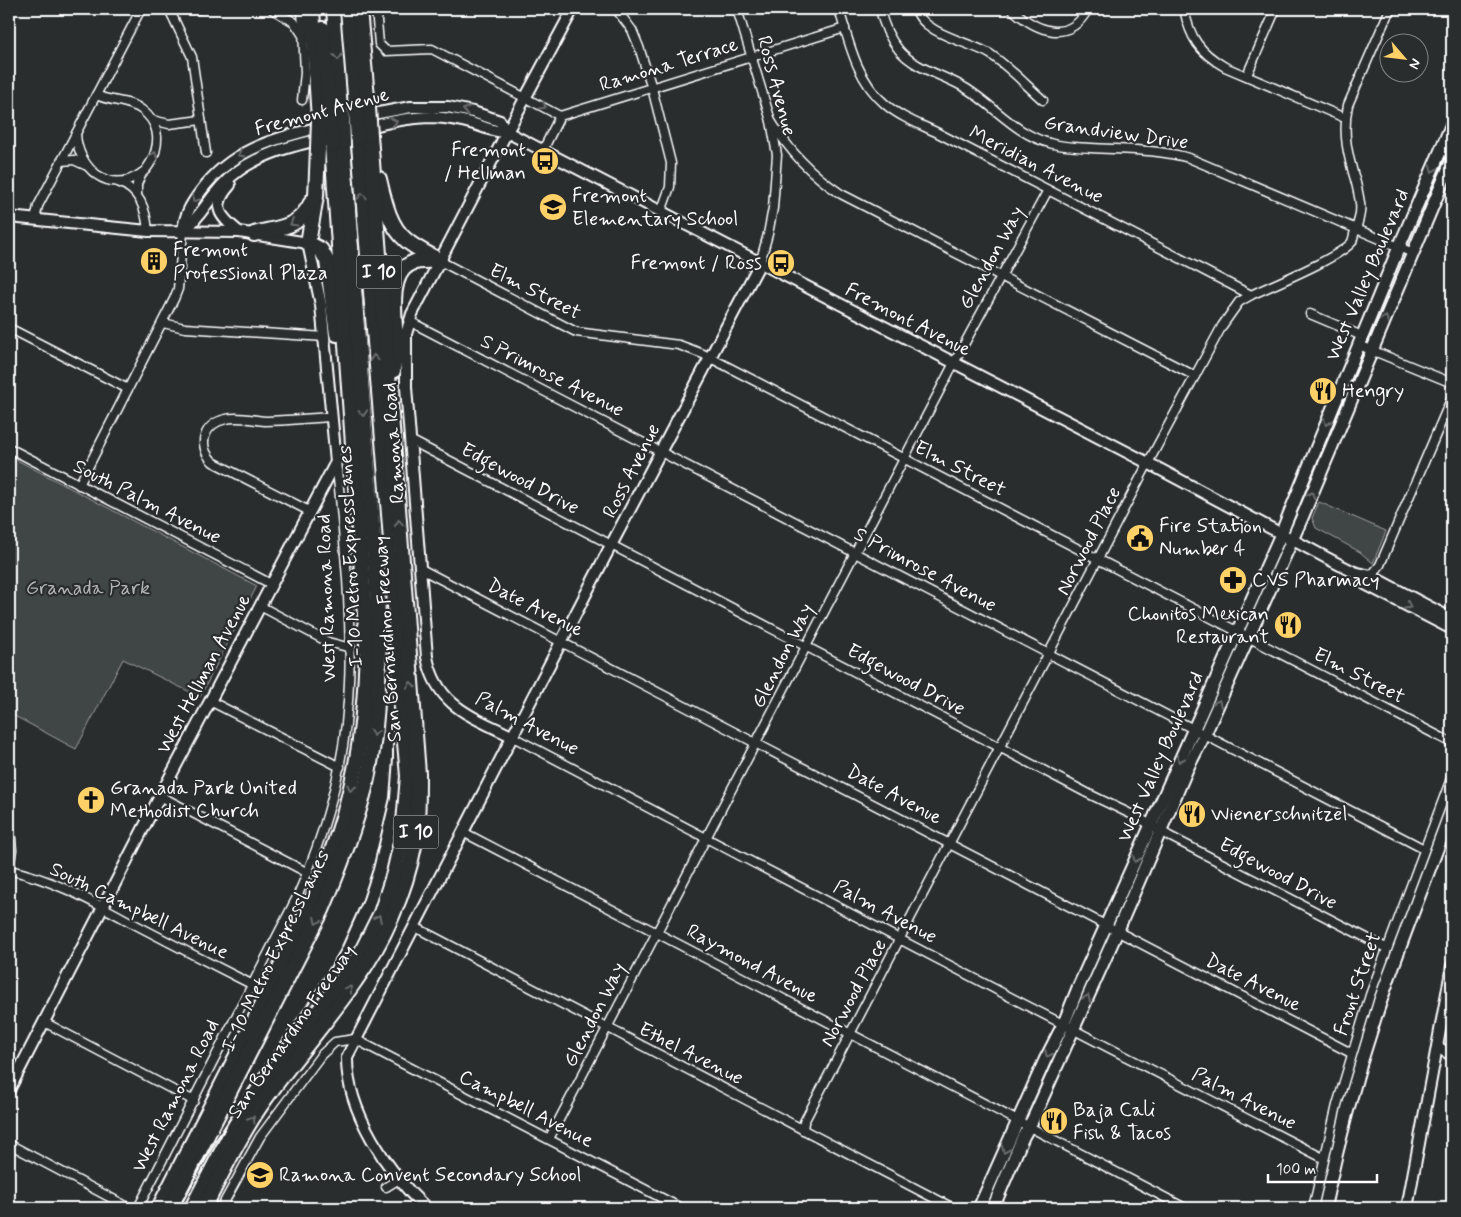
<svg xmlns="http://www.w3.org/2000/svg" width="1461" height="1217" font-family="Mynerve,sans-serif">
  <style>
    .green { fill: #414445; stroke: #a0a2a2 }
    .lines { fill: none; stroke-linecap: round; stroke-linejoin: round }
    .street-casing { stroke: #fff; stroke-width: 11 }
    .secondary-casing { stroke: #fff; stroke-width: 14 }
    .primary-casing { stroke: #fff; stroke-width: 15 }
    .highway-casing { stroke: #fff; stroke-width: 18 }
    .street { stroke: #2a2d2e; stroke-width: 8 }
    .secondary { stroke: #2a2d2e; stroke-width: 10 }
    .primary { stroke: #2a2d2e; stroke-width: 11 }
    .highway { stroke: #2a2d2e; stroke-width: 14 }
    .rail { stroke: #fff; stroke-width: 2 }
    .highway-bridge-casing { stroke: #fff; stroke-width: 18; stroke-linecap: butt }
    .highway-bridge { stroke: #2a2d2e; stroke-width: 14 }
    .oneway { stroke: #6a6c6d }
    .labels { text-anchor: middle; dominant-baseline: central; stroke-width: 4.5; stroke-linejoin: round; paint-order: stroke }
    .shield { fill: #2a2d2e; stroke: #bfc0c0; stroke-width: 1 }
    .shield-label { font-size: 19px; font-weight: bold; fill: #fff }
    .street-label { font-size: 20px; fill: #fff; stroke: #2a2d2e }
    .poi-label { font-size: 20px; fill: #fff; stroke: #2a2d2e; text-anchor: start }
    .park-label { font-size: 20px; fill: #b3b4b5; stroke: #2a2d2e }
  </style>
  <rect width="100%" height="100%" fill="#2a2d2e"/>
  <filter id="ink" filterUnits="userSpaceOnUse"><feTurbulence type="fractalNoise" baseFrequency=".02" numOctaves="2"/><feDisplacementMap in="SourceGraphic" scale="10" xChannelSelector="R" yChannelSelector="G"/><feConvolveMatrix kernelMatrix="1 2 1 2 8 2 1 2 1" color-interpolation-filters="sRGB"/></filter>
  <g filter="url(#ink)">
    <g class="green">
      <path d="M9,456L257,586L200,697L123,659L76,749L9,713Z"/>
      <path d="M1319,502L1386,531L1373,563L1360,552L1316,528L1312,518Z"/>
    </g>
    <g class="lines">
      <defs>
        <g id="street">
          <path d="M169,9L192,57L206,153"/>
          <path d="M185,9H199"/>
          <path d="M272,9L294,22L302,34"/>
          <path d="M376,9L379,44L386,51L432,49L560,116"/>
          <path d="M616,9L632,30L639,47L652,88L671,163L670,187L661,212"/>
          <path d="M737,9L771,121L777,155L773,208L768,234L760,263"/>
          <path d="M839,9C849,43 857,80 885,104C900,117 919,124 936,132L1251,295"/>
          <path d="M880,9C883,24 889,38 899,50C916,70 945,75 967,89C998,109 1016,135 1053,144C1065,147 1078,147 1091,148C1123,150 1157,149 1189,158L1413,253"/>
          <path d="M916,9C922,34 970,42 990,54C1008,66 1027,86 1043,100"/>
          <path d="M1012,9C1037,32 1069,44 1088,9"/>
          <path d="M1184,9C1190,38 1199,52 1225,67L1345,118"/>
          <path d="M1247,75L1276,9"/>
          <path d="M302,100L305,73L302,9"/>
          <path d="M152,120L169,124L201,120"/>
          <path d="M771,121C790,152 811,174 841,194L1195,376"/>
          <path d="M76,134C78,168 108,196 142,173C147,170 150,164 153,158C160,141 159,123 142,110C129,100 111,102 96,95"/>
          <path d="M543,150L560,116L845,28"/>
          <path d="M61,161L74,160L85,165"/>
          <path d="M118,182C140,190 146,209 148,231"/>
          <path d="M137,194V184L142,173"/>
          <path d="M35,220L38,206L140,11L145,9"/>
          <path d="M440,261L576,332L679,345L703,354L1452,743"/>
          <path d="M1310,314L1362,336"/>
          <path d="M409,321L1424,849"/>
          <path d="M163,323L185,328L325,337"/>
          <path d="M9,328L128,389"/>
          <path d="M1359,345L1452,383"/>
          <path d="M410,440L1089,794L1139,818L1169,836L1386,948"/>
          <path d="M9,448L271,584"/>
          <path d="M79,485L174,299L178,289L183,232"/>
          <path d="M309,511L213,462C197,446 203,424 226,419C239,416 252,420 265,421C287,421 309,418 331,417"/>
          <path d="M421,569L1351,1053"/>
          <path d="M1371,576L1380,565L1452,397"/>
          <path d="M260,606L328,642L351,648"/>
          <path d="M210,701L340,767"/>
          <path d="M513,737L1014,999L1323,1158"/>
          <path d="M160,796L308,873"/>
          <path d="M9,818L12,850L9,870"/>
          <path d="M463,832L1185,1208"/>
          <path d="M9,870C53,879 95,903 134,924C174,945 213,965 253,985"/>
          <path d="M415,927L953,1208"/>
          <path d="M44,1022L194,1101"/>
          <path d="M803,1130L804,1122L1148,463L1222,326L1239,302L1251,295C1272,285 1339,258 1352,242C1353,239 1354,234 1355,231C1363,211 1361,204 1356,183C1348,156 1342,134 1348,105L1390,9"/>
          <path d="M549,1139L954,363L1048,190"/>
          <path d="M9,1144L130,1208"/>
          <path d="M386,1187L399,1179"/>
          <path d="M138,1208L297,897C315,856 330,812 339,768C352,706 351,642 347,579C344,540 341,501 336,462"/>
          <path d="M221,1208L260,1137L321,1055L335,1042L355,1039L681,1208"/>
          <path d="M1313,1208L1337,1105L1370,995L1452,776"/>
        </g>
        <g id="secondary">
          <path d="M362,116L411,107H448L473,112L500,121L507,132"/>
          <path d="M230,185C211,206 219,216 239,232"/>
          <path d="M9,217L148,231L239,232L308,243L321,305L336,462L160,796L9,1090"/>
          <path d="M183,232C203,215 212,191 233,175C265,149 307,143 346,133C375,126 403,117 433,117C446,118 461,120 474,124C488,128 492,132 507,132L1148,463L1340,565L1354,572L1371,576L1452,619"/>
          <path d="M183,232C184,216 191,204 201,191C233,148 275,139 324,126"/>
          <path d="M1354,572L1365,584L1452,629"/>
          <path d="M513,737C472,716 437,707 427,657L406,387V334L412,314L507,132L573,9"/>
          <path d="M1437,1047L1452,1055"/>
          <path d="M426,1208C388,1173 346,1110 347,1057L608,551L760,263"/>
          <path d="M1407,1208L1452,966"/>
        </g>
        <g id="primary">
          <path d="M979,1208L1045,1060L1064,1023L1078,988L1281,534L1399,247L1452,124"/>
          <path d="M993,1208L1023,1137L1033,1119L1117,932L1187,769L1205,734L1301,520L1452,160"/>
        </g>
        <g id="highway">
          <path d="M312,9L319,120"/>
          <path d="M334,9L342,114"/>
          <path d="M347,9L356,111"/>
          <path d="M359,9L368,108"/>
          <path d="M323,29L330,118"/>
          <path d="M318,148L316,196L308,243L321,250L327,261L337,334"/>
          <path d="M379,179C384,200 389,226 406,240C416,249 429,254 440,261"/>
          <path d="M254,234C280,227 299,229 312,201"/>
          <path d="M393,371C394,363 396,353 396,344C396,323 386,276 410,264C419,259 430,261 440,261"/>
          <path d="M159,1208C196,1135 234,1063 270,989C303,922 336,856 352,783C363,737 366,691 367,644L332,145"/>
          <path d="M170,1208L322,910C339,870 354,830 365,788C380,724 380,657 377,591L343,142"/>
          <path d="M192,1208L236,1124L256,1093L343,979L362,951L381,913L394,873L403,834L408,776L388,554L358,138"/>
          <path d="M204,1208C223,1171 241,1133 265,1099C293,1059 327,1022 355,981C383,942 405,894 414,846C418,823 418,799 418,774L370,135"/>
        </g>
      </defs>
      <use href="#street" class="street-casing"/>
      <use href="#secondary" class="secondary-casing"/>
      <use href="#primary" class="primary-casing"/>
      <use href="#highway" class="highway-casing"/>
      <use href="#street" class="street"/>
      <use href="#secondary" class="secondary"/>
      <use href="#primary" class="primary"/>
      <use href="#highway" class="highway"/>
      <g class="rail">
        <path d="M179,1208L215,1142L261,1071L308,1004L340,951L362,902L373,869L390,798L393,758V701L382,527L340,9"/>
        <path d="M1331,1208C1344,1145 1361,1082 1381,1021C1402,956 1428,892 1452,828"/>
      </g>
      <defs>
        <g id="highway-bridge">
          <path d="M368,108L370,135"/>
          <path d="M356,111L358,138"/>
          <path d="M342,114L343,142"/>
          <path d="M330,118L332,145"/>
          <path d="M318,148L319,120"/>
        </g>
      </defs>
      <use href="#highway-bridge" class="highway-bridge-casing"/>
      <use href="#highway-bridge" class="highway-bridge"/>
    </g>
    <defs><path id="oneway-chevron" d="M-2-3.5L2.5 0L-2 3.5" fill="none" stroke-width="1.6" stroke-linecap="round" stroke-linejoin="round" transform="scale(1.25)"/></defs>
    <g class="oneway">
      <use href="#oneway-chevron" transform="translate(338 57) rotate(86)"/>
      <use href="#oneway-chevron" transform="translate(543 106) rotate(29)"/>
      <use href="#oneway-chevron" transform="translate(466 110) rotate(-168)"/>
      <use href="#oneway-chevron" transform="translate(394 122) rotate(-11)"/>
      <use href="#oneway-chevron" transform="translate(241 154) rotate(149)"/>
      <use href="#oneway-chevron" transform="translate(154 155) rotate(-68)"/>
      <use href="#oneway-chevron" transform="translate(1433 169) rotate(113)"/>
      <use href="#oneway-chevron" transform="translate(362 196) rotate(-94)"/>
      <use href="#oneway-chevron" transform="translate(195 199) rotate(123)"/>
      <use href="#oneway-chevron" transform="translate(293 223) rotate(150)"/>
      <use href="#oneway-chevron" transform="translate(1385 319) rotate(-67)"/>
      <use href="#oneway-chevron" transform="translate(374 358) rotate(-94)"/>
      <use href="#oneway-chevron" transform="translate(363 413) rotate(86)"/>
      <use href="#oneway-chevron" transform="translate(1327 422) rotate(112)"/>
      <use href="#oneway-chevron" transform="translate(1311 495) rotate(-67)"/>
      <use href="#oneway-chevron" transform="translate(399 523) rotate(-95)"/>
      <use href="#oneway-chevron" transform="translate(1408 606) rotate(27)"/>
      <use href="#oneway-chevron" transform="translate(411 685) rotate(-94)"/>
      <use href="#oneway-chevron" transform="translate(1218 703) rotate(-66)"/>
      <use href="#oneway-chevron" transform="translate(374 733) rotate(97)"/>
      <use href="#oneway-chevron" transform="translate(1180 759) rotate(114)"/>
      <use href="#oneway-chevron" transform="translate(351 788) rotate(104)"/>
      <use href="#oneway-chevron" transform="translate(1136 859) rotate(114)"/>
      <use href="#oneway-chevron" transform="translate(378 918) rotate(-65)"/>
      <use href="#oneway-chevron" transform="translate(317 921) rotate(116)"/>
      <use href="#oneway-chevron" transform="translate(349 989) rotate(-53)"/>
      <use href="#oneway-chevron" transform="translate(1087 998) rotate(-67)"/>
      <use href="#oneway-chevron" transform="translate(1048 1054) rotate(117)"/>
      <use href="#oneway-chevron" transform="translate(252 1119) rotate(-58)"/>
      <use href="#oneway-chevron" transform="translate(1005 1150) rotate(114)"/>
    </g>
  </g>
  <defs>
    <symbol id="bus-disc" viewBox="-11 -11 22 22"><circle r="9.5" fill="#ffd166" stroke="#2a2d2e"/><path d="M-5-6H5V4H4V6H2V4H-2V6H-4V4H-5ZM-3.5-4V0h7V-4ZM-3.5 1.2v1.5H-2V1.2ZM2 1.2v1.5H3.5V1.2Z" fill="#111"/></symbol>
    <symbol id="school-disc" viewBox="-11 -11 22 22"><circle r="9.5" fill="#ffd166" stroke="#2a2d2e"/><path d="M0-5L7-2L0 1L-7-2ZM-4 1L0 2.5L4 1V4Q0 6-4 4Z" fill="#111"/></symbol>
    <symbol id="building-disc" viewBox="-11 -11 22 22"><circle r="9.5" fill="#ffd166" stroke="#2a2d2e"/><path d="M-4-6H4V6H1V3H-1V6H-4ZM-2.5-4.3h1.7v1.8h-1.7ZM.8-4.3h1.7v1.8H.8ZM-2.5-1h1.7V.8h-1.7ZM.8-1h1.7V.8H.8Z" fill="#111"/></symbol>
    <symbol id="restaurant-disc" viewBox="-11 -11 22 22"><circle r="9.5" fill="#ffd166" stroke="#2a2d2e"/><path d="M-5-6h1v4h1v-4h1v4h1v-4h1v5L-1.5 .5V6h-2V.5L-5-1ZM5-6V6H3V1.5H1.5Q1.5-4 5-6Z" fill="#111"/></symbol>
    <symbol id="civic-disc" viewBox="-11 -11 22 22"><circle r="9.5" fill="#ffd166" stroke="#2a2d2e"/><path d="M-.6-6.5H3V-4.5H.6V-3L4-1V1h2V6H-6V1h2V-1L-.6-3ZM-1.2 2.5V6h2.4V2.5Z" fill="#111"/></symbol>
    <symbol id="pharmacy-disc" viewBox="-11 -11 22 22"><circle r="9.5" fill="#ffd166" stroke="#2a2d2e"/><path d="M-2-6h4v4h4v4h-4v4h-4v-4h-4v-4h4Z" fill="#111"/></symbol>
    <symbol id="church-disc" viewBox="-11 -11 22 22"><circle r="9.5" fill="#ffd166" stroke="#2a2d2e"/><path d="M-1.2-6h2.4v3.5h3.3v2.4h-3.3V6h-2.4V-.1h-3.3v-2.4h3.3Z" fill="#111"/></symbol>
  </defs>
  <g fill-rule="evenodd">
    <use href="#bus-disc" x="529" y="145" width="32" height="32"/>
    <use href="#school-disc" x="537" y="191" width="32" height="32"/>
    <use href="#building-disc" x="138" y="245" width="32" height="32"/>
    <use href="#bus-disc" x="765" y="247" width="32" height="32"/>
    <use href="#restaurant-disc" x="1307" y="375" width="32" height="32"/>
    <use href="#civic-disc" x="1124" y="522" width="32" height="32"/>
    <use href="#pharmacy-disc" x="1217" y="564" width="32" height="32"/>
    <use href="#restaurant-disc" x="1272" y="609" width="32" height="32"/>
    <use href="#church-disc" x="75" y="784" width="32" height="32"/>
    <use href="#restaurant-disc" x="1176" y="798" width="32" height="32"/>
    <use href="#restaurant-disc" x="1038" y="1105" width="32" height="32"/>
    <use href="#school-disc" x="244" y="1159" width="32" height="32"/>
  </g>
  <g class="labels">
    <g class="shield">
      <rect x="356.5" y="255.5" width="45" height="33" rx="4"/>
      <rect x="393.5" y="815.5" width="45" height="33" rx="4"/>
    </g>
    <g class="shield-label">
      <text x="379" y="272">I 10</text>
      <text x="416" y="832">I 10</text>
    </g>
    <g class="street-label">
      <text transform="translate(669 65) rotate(-17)">Ramona Terrace</text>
      <text transform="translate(776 86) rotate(75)">Ross Avenue</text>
      <text transform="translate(322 112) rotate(-15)">Fremont Avenue</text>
      <text transform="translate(1116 133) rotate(8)">Grandview Drive</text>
      <text transform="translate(1036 165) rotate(27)">Meridian Avenue</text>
      <text transform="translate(992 258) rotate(-61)">Glendon Way</text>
      <text transform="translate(1368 275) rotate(-67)">West Valley Boulevard</text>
      <text transform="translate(535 292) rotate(27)">Elm Street</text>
      <text transform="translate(908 320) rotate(27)">Fremont Avenue</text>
      <text transform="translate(552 376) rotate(27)">S Primrose Avenue</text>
      <text transform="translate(394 443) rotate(-94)">Ramona Road</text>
      <text transform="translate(960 469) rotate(27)">Elm Street</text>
      <text transform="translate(632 471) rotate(-63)">Ross Avenue</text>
      <text transform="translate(520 479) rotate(28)">Edgewood Drive</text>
      <text transform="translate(147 502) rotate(27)">South Palm Avenue</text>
      <text transform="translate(1089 541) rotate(-63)">Norwood Place</text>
      <text transform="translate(351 556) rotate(-93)">I-10 Metro ExpressLanes</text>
      <text transform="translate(925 570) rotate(28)">S Primrose Avenue</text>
      <text transform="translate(327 598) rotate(-92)">West Ramona Road</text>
      <text transform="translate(535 608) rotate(27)">Date Avenue</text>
      <text transform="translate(388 639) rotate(-94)">San Bernardino Freeway</text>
      <text transform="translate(783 656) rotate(-63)">Glendon Way</text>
      <text transform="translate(204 674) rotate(-62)">West Hellman Avenue</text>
      <text transform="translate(1359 676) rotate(27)">Elm Street</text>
      <text transform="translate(906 680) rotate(28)">Edgewood Drive</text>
      <text transform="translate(527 724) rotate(28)">Palm Avenue</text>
      <text transform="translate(1161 757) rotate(-66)">West Valley Boulevard</text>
      <text transform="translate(894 795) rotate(28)">Date Avenue</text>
      <text transform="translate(1278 874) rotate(28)">Edgewood Drive</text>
      <text transform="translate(139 911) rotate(26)">South Campbell Avenue</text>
      <text transform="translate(885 912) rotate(28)">Palm Avenue</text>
      <text transform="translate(276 951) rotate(-64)">I-10 Metro ExpressLanes</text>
      <text transform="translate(752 964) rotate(28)">Raymond Avenue</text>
      <text transform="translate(1253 983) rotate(27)">Date Avenue</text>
      <text transform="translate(1358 984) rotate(-71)">Front Street</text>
      <text transform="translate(854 993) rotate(-62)">Norwood Place</text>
      <text transform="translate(595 1015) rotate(-63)">Glendon Way</text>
      <text transform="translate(292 1032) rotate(-55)">San Bernardino Freeway</text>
      <text transform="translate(691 1054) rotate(27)">Ethel Avenue</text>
      <text transform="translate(176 1096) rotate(-63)">West Ramona Road</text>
      <text transform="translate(1244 1099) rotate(27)">Palm Avenue</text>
      <text transform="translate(526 1109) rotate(27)">Campbell Avenue</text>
    </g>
    <g class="poi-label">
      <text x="526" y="150" text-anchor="end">Fremont<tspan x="526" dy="23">/ Hellman</tspan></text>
      <text x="572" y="196">Fremont<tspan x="572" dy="23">Elementary School</tspan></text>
      <text x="173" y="250">Fremont<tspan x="173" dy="23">Professional Plaza</tspan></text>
      <text x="762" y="263" text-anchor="end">Fremont / Ross</text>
      <text x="1342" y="391">Hengry</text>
      <text x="1159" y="526">Fire Station<tspan x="1159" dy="23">Number 4</tspan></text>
      <text x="1252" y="580">CVS Pharmacy</text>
      <text x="1269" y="614" text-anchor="end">Chonitos Mexican<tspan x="1269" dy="23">Restaurant</tspan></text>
      <text x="110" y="788">Granada Park United<tspan x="110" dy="23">Methodist Church</tspan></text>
      <text x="1211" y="814">Wienerschnitzel</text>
      <text x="1073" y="1110">Baja Cali<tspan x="1073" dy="23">Fish &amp; Tacos</tspan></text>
      <text x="279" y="1175">Ramona Convent Secondary School</text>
    </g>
    <g class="park-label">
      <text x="88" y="588">Granada Park</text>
    </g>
  </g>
  <rect width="1461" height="1217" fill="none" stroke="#2a2d2e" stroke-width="30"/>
  <rect x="15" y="15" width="1431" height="1187" fill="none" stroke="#fff" stroke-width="2" filter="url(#ink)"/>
  <g transform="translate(1404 58) rotate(118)"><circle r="24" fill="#2a2d2e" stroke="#7f8182"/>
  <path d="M0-4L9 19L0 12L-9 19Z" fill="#ffd166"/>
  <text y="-8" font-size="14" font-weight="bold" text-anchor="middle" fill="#ffffff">N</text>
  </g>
  <path d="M1268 1174v8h109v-8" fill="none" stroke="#ffffff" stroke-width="2.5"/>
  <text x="1276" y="1174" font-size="15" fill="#ffffff" stroke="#2a2d2e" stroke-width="4" paint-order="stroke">100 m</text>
</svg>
